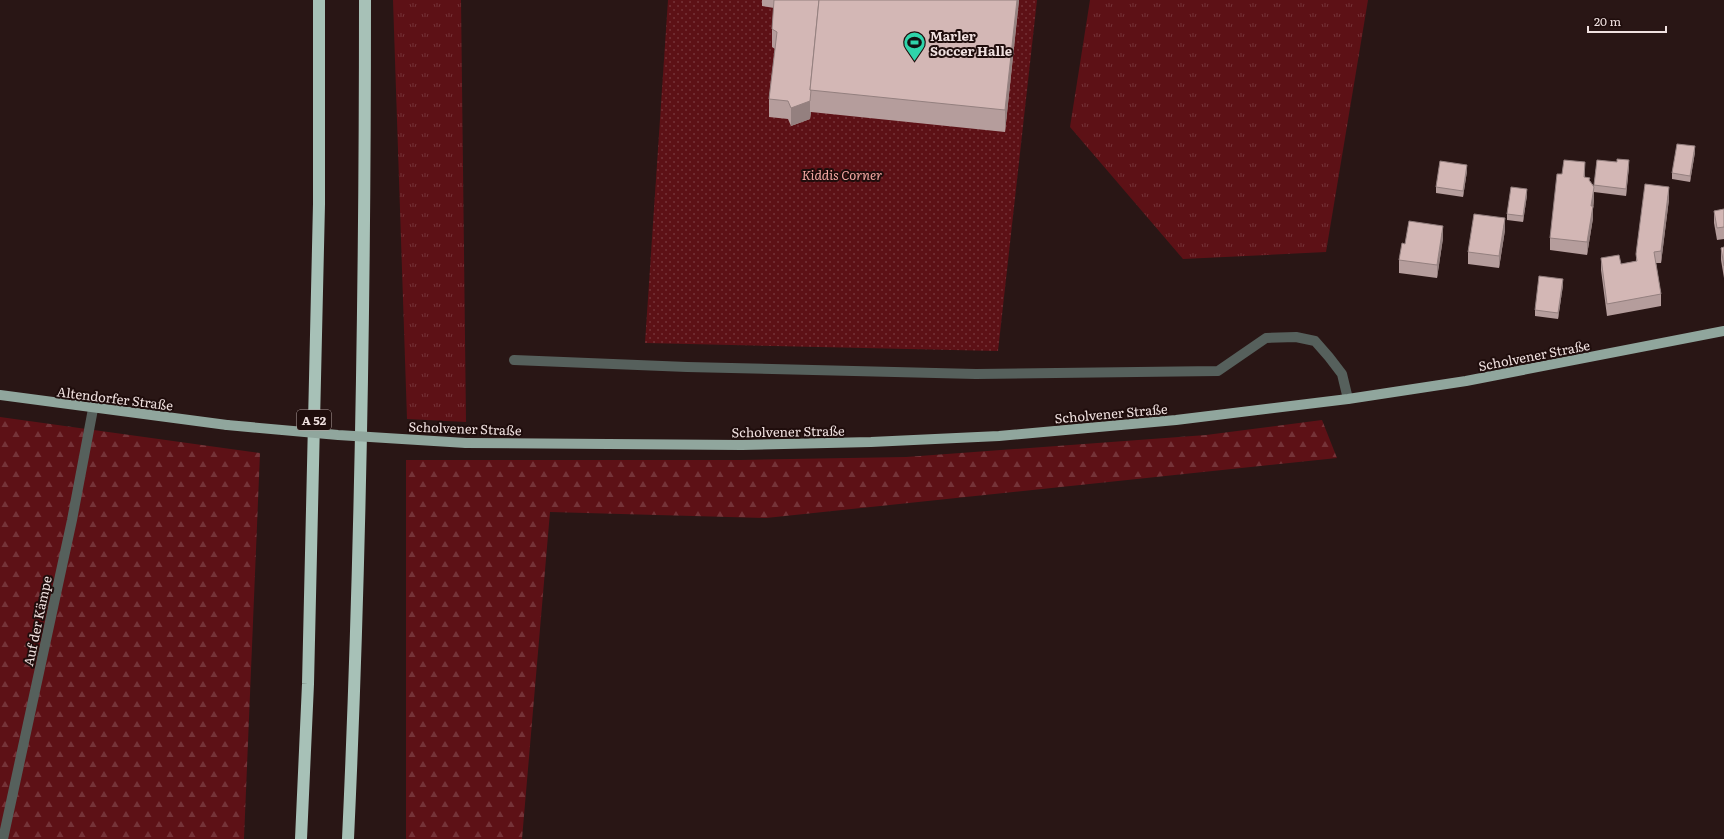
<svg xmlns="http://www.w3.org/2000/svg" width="1724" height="839" font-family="Literata,serif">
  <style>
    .grass { fill: url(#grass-tufts) }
    .forest { fill: url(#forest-firs) }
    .park { fill: url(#park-dots) }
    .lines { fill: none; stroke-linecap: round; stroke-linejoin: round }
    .minor { stroke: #56605c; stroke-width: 10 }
    .major { stroke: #90a69d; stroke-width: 10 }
    .highway { stroke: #a7c1b7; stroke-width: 12 }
    .major-bridge { stroke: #90a69d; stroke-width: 10 }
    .wall { fill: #b59d9c }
    .shaded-wall { fill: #94807f }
    .building { fill: #d3b7b5; stroke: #94807f }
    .labels { text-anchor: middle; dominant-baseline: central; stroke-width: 4; stroke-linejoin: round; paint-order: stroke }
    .shield { fill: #1f0d0c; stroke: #b1a1a0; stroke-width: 1 }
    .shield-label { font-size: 12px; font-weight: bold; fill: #f0e1e0 }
    .poi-label { font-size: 13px; font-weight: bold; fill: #f0e1e0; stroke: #1f0d0c; text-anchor: start }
    .park-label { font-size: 13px; font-style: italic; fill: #f5a8a3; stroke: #1f0d0c }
    .street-label { font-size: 13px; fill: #f0e1e0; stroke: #1f0d0c }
  </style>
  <defs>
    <pattern id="grass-tufts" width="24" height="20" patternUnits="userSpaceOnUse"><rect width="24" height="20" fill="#5d1116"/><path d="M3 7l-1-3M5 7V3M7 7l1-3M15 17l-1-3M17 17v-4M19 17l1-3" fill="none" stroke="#753338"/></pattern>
    <pattern id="forest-firs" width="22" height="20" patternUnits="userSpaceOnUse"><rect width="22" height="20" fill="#5d1116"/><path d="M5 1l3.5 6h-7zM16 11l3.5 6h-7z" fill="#753338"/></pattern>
    <pattern id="park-dots" width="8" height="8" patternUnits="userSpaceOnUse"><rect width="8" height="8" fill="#5d1116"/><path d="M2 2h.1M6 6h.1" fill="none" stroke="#753338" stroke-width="1.8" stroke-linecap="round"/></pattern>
  </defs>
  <rect width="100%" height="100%" fill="#291615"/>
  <g class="grass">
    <path d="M393,0H461L466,422L407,419Z"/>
    <path d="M1090,0H1368L1326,252L1183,259L1070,127Z"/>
  </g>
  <g class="forest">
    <path d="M0,417L260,453L244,839H0Z"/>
    <path d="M1322,420L1337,458L766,518L550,512L522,839H406V460H741L906,457L1206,435Z"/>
  </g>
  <path class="park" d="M668,0H1037L998,351L645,343Z"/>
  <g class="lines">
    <g class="minor">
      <path d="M514,360L687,367L976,374L1218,371L1266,338L1296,337L1315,341L1329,357L1342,374L1348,399"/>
      <path d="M3,839L72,520L93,409"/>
    </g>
    <g class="major">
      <path d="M0,395L227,425"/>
      <path d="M466,443L742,445L871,442L999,436L1176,420L1348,399L1466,381L1724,331"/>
    </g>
    <g class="highway">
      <path d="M301,839L308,684L319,204V0"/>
      <path d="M348,839C361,560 365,280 365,0"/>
    </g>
    <path class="major-bridge" d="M227,425L338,435L466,443"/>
  </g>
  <g class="wall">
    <path d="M762,0H1019L1005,132L811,112L810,119L791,126L788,119L769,117V99L775,49L772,47V29L774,8L762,6Z"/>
    <path d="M1695,152L1690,182L1672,179V173Z"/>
    <path d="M1597,160L1629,166L1626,196L1594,192V199L1593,209V218L1587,255L1550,250V238L1562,174L1585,175V177L1590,181L1594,186Z"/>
    <path d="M1467,171L1463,197L1436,193V187Z"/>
    <path d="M1527,195L1523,222L1507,220V214Z"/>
    <path d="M1669,199L1661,263H1656L1661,294V306L1607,316L1601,270V258L1621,264L1636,261V254Z"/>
    <path d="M1724,209V239L1717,240L1714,223V211Z"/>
    <path d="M1505,230L1499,268L1468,264V252Z"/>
    <path d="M1443,238L1437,278L1399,273V260L1405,244Z"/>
    <path d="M1724,247V278L1721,260V248Z"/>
    <path d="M1563,285L1558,319L1535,316V310Z"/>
  </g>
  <g class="shaded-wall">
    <path d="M1017,0H1019L1005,132V110Z"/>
    <path d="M810,100V112H811L810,119L791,126V108Z"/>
    <path d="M1695,146V152L1690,182V176Z"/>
    <path d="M1629,160V166L1626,196V189Z"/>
    <path d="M1585,162V175L1584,189V177Z"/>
    <path d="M1467,165V171L1463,197V191Z"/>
    <path d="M1594,187V199L1593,209V218L1587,255V242L1591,206Z"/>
    <path d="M1669,187V199L1661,263V251Z"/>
    <path d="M1527,189V195L1523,222V216Z"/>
    <path d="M1505,218V230L1499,268V256Z"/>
    <path d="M1443,226V238L1437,278V265Z"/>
    <path d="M1563,279V285L1558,319V313Z"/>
  </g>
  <g class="building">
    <path d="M774,0H819L810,90H811L810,101L791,108L788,101L769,99L777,32L772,29Z"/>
    <path d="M819,0H1017L1005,110L810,90Z"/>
    <path d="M1677,144L1695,146L1690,176L1672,173Z"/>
    <path d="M1617,159L1629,160L1626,189L1594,185L1597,160L1617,162Z"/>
    <path d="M1564,160L1585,162L1584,177L1590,178L1589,180L1594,187L1591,206H1593L1587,242L1550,238L1557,174H1562Z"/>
    <path d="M1440,161L1467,165L1463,191L1436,187Z"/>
    <path d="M1645,184L1669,187L1661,251L1654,252L1661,294L1607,304L1601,258L1619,255L1621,264L1637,261L1636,254Z"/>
    <path d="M1511,187L1527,189L1523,216L1507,214Z"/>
    <path d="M1724,209V227L1717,228L1714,211Z"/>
    <path d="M1474,214L1505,218L1499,256L1468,252Z"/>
    <path d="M1409,221L1443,226L1437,265L1399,260L1402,243L1405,244Z"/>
    <path d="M1724,247V266L1721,248Z"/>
    <path d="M1539,276L1563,279L1558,313L1535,310Z"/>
  </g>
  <defs>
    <symbol id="stadium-pin" viewBox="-11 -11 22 30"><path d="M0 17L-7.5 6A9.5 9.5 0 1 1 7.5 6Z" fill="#2fd4aa" stroke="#1f0d0c"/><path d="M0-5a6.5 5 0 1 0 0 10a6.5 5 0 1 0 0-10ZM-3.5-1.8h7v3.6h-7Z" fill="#111"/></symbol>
  </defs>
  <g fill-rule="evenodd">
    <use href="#stadium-pin" x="902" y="30" width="25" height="34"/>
  </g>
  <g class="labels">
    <rect class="shield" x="297" y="410" width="34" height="20" rx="3"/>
    <g class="shield-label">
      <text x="314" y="420">A 52</text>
    </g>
    <g class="poi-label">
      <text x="930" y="35">Marler<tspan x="930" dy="15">Soccer Halle</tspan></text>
    </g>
    <g class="park-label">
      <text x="842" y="174">Kiddis Corner</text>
    </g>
    <g class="street-label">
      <text transform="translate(1534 355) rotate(-11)">Scholvener Straße</text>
      <text transform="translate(115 398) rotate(7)">Altendorfer Straße</text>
      <text transform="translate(1111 413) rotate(-5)">Scholvener Straße</text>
      <text transform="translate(465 428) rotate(2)">Scholvener Straße</text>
      <text transform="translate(788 431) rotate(-1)">Scholvener Straße</text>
      <text transform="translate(37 621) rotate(-78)">Auf der Kämpe</text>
    </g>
  </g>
  <path d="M1588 26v6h78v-6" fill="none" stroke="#f0e1e0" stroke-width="2"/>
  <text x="1594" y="26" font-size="12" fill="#f0e1e0" stroke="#1f0d0c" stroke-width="3" paint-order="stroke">20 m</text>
</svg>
